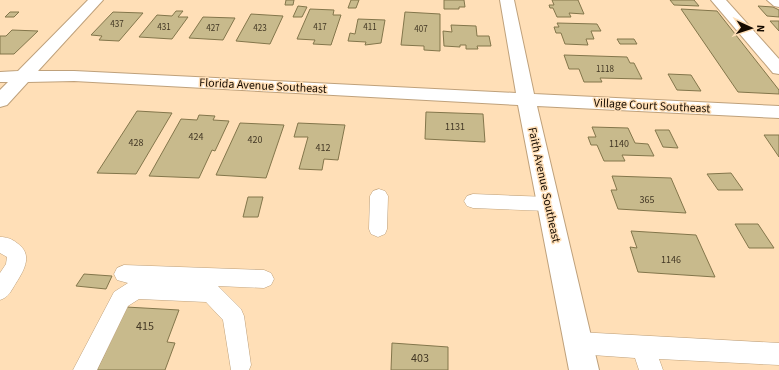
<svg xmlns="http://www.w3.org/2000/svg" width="779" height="370" font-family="'Source Sans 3',sans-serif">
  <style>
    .building { fill: #c8ba8c; stroke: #83764b }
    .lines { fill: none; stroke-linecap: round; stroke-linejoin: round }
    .service-casing { stroke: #bfa17b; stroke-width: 1 }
    .minor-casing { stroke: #bfa17b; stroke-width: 2 }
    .service { fill: #fff; fill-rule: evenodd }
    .minor { fill: #fff; fill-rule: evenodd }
    .labels { text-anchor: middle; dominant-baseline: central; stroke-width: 3; stroke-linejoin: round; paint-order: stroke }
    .far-number-label { font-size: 9px; fill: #423724 }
    .number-label { font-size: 10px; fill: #423724 }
    .street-label { font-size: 12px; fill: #160b01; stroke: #ffdfb7 }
    .near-number-label { font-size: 12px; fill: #423724 }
  </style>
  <rect width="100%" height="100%" fill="#ffdfb7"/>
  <g class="building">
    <path d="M286,0H294L293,5H285Z"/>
    <path d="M351,0H359L356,8H348Z"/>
    <path d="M444,0H464L465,7H459V9H444Z"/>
    <path d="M552,0H578L584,14L569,13L571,17H557L553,8H550L549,5H554Z"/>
    <path d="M670,0H694L699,6L674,5Z"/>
    <path d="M298,6L307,7L302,17H293Z"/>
    <path d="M758,6L773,7L779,10V17L767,16Z"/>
    <path d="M310,9L334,10L333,15H341L331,45L313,44L315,40L297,39Z"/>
    <path d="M681,9L717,11L779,90V94L738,92Z"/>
    <path d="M176,11H183L178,17H188L172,39L139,37L157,15L172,16Z"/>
    <path d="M10,12H19L14,17H5Z"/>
    <path d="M113,12L143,13L119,41L99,40L102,36L91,35Z"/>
    <path d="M405,12L440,14V51L424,50V46L401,45Z"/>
    <path d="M251,14L283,16L270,44L236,41Z"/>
    <path d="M203,17L235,18L223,40L189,38Z"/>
    <path d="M358,19L385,20L381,43L365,45L366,42L348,41L350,33L355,34Z"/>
    <path d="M770,21H779V31Z"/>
    <path d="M557,23L597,24L601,31H591L594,39H586L588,45L565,44L561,33H556L554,27H559Z"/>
    <path d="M451,25L476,26L477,36H489L491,46H477L478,49H466V45H460V47L444,46L443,31L452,32Z"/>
    <path d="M12,30L38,31L14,54H0V36H6Z"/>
    <path d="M617,39H634L637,44H620Z"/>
    <path d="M564,55L627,57L630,63H634L642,79L600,78L602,82H584L579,69H569Z"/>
    <path d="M668,74L691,75L701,91L677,90Z"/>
    <path d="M137,111L172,113L136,174L97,173Z"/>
    <path d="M426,112L483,114L485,142L425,139Z"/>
    <path d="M199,115L215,116L213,120L229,121L215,151L212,150L199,178L149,176L181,119L197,120Z"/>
    <path d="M240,123L284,125L266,178L216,175Z"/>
    <path d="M298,123L345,125L338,160L324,159L322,170L299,169L308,137H294Z"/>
    <path d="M592,127L628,128L635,143L648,144L654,156L622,155L625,161H604L597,145H591L588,137H596Z"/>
    <path d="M655,130H669L678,148L663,147Z"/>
    <path d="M764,135H779V157Z"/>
    <path d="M731,173L743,190H718L707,174Z"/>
    <path d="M612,176L671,178L686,213L618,209L611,190H617Z"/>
    <path d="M248,197H263L258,217H243Z"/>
    <path d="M735,224H758L774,248H749Z"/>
    <path d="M631,231L696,235L715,277L638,272L630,247L637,248Z"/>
    <path d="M84,274L112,276L106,289L76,286Z"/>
    <path d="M126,307L179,310L167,342L175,343L165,370H97Z"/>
    <path d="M392,343L448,347V370H391Z"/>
  </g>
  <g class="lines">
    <defs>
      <g id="service">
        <path d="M379,189L385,191L388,196L387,229L385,234L378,237L371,234L369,229L370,196L373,191Z"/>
        <path d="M473,194L548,197L554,199L557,204L554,209L548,211L473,208L467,206L464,201L467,196Z"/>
        <path d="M0,237C7,237 12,239 17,243C33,254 25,269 16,283C11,291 9,297 0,300V273L6,264L7,257L0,253Z"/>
        <path d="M124,265L264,270L271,273L274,279L271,285L264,288L218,286L241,309L244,316L251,365L249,370H231L223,320L206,302L139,299L128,306L97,370H73L114,292L128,283L117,280L114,274L117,268Z"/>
        <path d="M578,332L779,343V365L659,359L663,370H639L635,358L578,354L570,351L567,343L570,335Z"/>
      </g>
      <g id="minor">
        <path d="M88,0H103L38,71H74L516,93L500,0H514L534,94L779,106V118L537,106L599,370H569L518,105L74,81L28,82L7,105L0,107V90L8,82H0V72L18,71Z"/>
        <path d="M711,0H726L779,59V74L773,73Z"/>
        <path d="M767,0H779V7L774,6Z"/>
      </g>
    </defs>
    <use href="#service" class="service-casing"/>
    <use href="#minor" class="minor-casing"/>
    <use href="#service" class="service"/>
    <use href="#minor" class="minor"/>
  </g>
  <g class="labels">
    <g class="far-number-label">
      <text x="117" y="24">437</text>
      <text x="164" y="27">431</text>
      <text x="320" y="27">417</text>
      <text x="370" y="27">411</text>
      <text x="213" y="28">427</text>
      <text x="260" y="28">423</text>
      <text x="421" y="29">407</text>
      <text x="605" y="69">1118</text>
    </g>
    <g class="number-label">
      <text x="455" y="127">1131</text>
      <text x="196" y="137">424</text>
      <text x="255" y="140">420</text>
      <text x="136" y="143">428</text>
      <text x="619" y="144">1140</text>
      <text x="323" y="148">412</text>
      <text x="647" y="200">365</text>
      <text x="671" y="260">1146</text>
    </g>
    <g class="street-label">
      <text transform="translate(263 86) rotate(3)">Florida Avenue Southeast</text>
      <text transform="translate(652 106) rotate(3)">Village Court Southeast</text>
      <text transform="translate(544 185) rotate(78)">Faith Avenue Southeast</text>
    </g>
    <g class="near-number-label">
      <text x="145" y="326">415</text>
      <text x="420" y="358">403</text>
    </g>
  </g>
  <g transform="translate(751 28) rotate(93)" stroke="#ffdfb7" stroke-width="3" paint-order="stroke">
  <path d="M0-3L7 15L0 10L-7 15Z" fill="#160b01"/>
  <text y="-6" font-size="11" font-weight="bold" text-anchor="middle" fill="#160b01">N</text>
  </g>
</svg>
